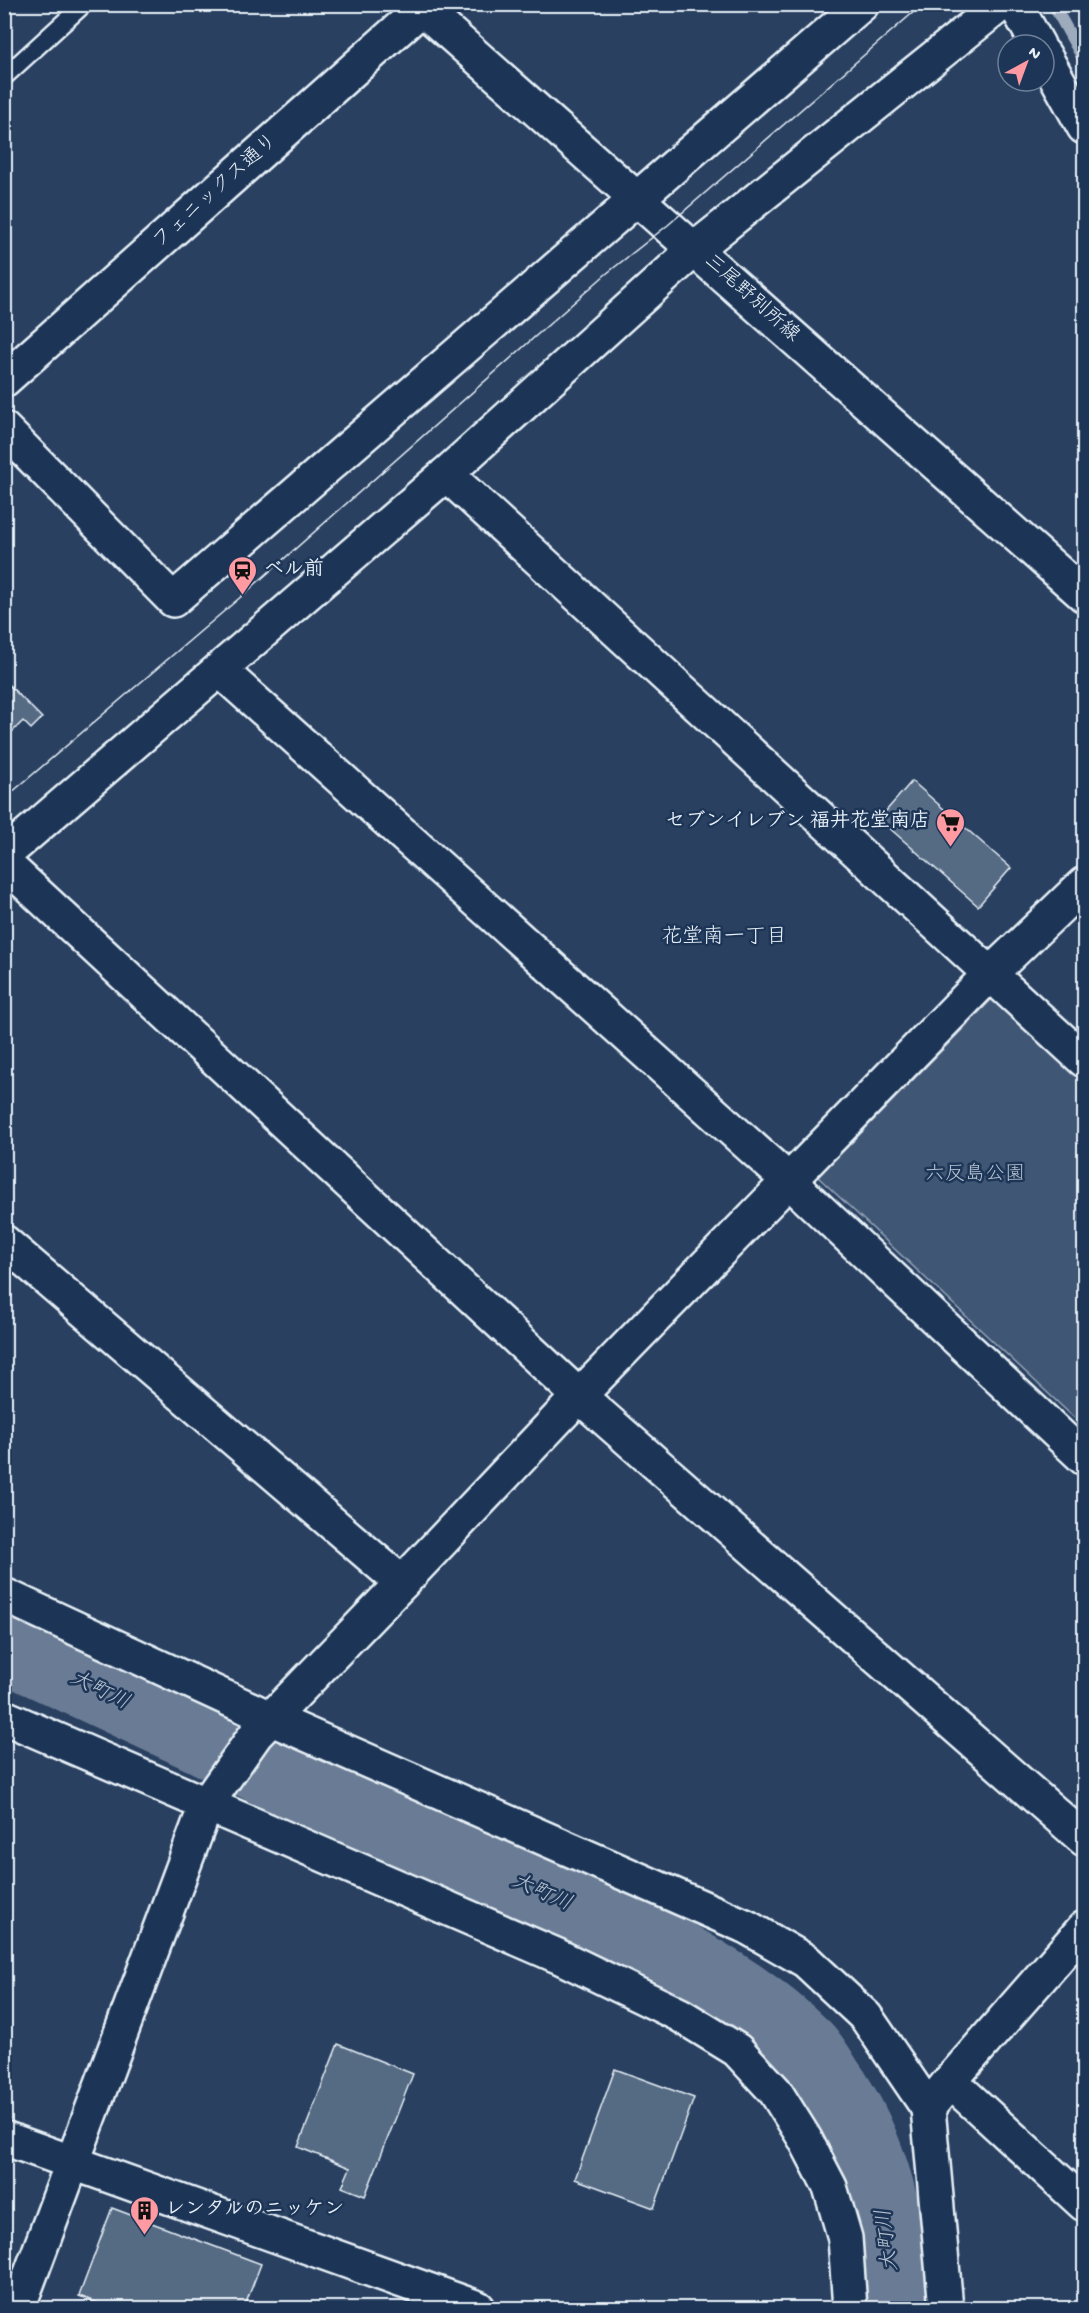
<svg xmlns="http://www.w3.org/2000/svg" width="1089" height="2313" font-family="'Gochi Hand','Klee One',sans-serif">
  <style>
    .green { fill: #415774; stroke: #94a4b6; stroke-width: 1.5 }
    .lines { fill: none; stroke-linecap: round; stroke-linejoin: round }
    .stream { stroke: #9dabbd; stroke-width: 12 }
    .river { stroke: #6b7c95; stroke-width: 69 }
    .building { fill: #556a83; stroke: #e8f1f8; stroke-width: 1.5 }
    .lane-casing { stroke: #e8f1f8; stroke-width: 21 }
    .street-casing { stroke: #e8f1f8; stroke-width: 38 }
    .secondary-casing { stroke: #e8f1f8; stroke-width: 38 }
    .lane { stroke: #1d3557; stroke-width: 16 }
    .street { stroke: #1d3557; stroke-width: 33 }
    .secondary { stroke: #1d3557; stroke-width: 33 }
    .tram { stroke: #e8f1f8; stroke-width: 1.5 }
    .labels { text-anchor: middle; dominant-baseline: central; stroke-width: 5; stroke-linejoin: round; paint-order: stroke }
    .street-label { font-size: 20px; fill: #e8f1f8; stroke: #1d3557 }
    .poi-label { font-size: 20px; font-weight: bold; fill: #e8f1f8; stroke: #1d3557; text-anchor: start }
    .park-label { font-size: 20px; fill: #b6c3d0; stroke: #1d3557 }
    .neighbourhood-label { font-size: 21px; fill: #e8f1f8; stroke: #1d3557 }
    .water-label { font-size: 21px; font-style: italic; fill: #b6c2d0; stroke: #1d3557 }
  </style>
  <rect width="100%" height="100%" fill="#294061"/>
  <filter id="ink" filterUnits="userSpaceOnUse"><feTurbulence type="fractalNoise" baseFrequency=".0167" numOctaves="2"/><feDisplacementMap in="SourceGraphic" scale="12" xChannelSelector="R" yChannelSelector="G"/><feConvolveMatrix kernelMatrix="1 2 1 2 8 2 1 2 1" color-interpolation-filters="sRGB"/></filter>
  <g filter="url(#ink)">
    <path class="green" d="M995,996L1084,1077V1427L818,1177Z"/>
    <g class="lines">
      <path class="stream" d="M1053,4L1084,60"/>
      <path class="river" d="M4,1647L201,1739L279,1778L669,1950C719,1978 765,2007 806,2047C814,2055 821,2067 827,2077C877,2147 893,2224 897,2308"/>
    </g>
    <g class="building">
      <path d="M9,685L42,718L31,729L23,721L4,740V690Z"/>
      <path d="M912,781L1011,868L978,906L879,819Z"/>
      <path d="M338,2044L413,2074L365,2196L342,2187L350,2168L298,2147Z"/>
      <path d="M615,2069L694,2098L654,2208L575,2179Z"/>
      <path d="M112,2208L261,2264L244,2308H112L79,2296Z"/>
    </g>
    <g class="lines">
      <defs>
        <path id="lane" d="M4,77L84,4"/>
        <g id="street">
          <path d="M1015,4L1038,45"/>
          <path d="M1044,55L1084,127"/>
          <path d="M4,429L173,600L862,4"/>
          <path d="M446,474L1084,1060"/>
          <path d="M221,671L788,1180L1084,1458"/>
          <path d="M4,855L446,474L695,249L1001,4"/>
          <path d="M4,863L579,1396L1084,1839"/>
          <path d="M4,1242L402,1583"/>
          <path d="M4,1595L272,1719L747,1927L806,1961L866,2017L928,2108L950,2081"/>
          <path d="M4,1717L558,1956L680,2015L737,2050L775,2091L805,2139L830,2187L845,2238L850,2308"/>
          <path d="M1084,1928L950,2081L1084,2204"/>
          <path d="M928,2108L946,2308"/>
          <path d="M4,2138L478,2308"/>
          <path d="M18,2308L207,1803L256,1734L402,1583L579,1396L990,974L1084,884"/>
        </g>
        <g id="secondary">
          <path d="M417,4L1084,595"/>
          <path d="M4,380L427,4"/>
        </g>
      </defs>
      <use href="#lane" class="lane-casing"/>
      <use href="#street" class="street-casing"/>
      <use href="#secondary" class="secondary-casing"/>
      <use href="#lane" class="lane"/>
      <use href="#street" class="street"/>
      <use href="#secondary" class="secondary"/>
      <path class="tram" d="M4,799L243,595L606,274L668,225L923,4"/>
    </g>
  </g>
  <defs>
    <symbol id="station-pin" viewBox="-11 -11 22 30"><path d="M0 17L-7.5 6A9.5 9.5 0 1 1 7.5 6Z" fill="#ff9aa2" stroke="#1d3557"/><path d="M-3-6H3Q5-6 5-4V2Q5 4 3 4L4.5 6H3L1.5 4h-3L-3 6H-4.5L-3 4Q-5 4-5 2V-4Q-5-6-3-6ZM-3.5-4v3h7v-3ZM-3.5 1v1.5H-2V1ZM2 1v1.5H3.5V1Z" fill="#111"/></symbol>
    <symbol id="supermarket-pin" viewBox="-11 -11 22 30"><path d="M0 17L-7.5 6A9.5 9.5 0 1 1 7.5 6Z" fill="#ff9aa2" stroke="#1d3557"/><path d="M-6-5.5h2.5l.6 2H6L4.5 2H-2.5L-4.4-4H-6ZM-1.5 3.2a1.3 1.3 0 1 0 .1 0ZM3 3.2a1.3 1.3 0 1 0 .1 0Z" fill="#111"/></symbol>
    <symbol id="building-pin" viewBox="-11 -11 22 30"><path d="M0 17L-7.5 6A9.5 9.5 0 1 1 7.5 6Z" fill="#ff9aa2" stroke="#1d3557"/><path d="M-4-6H4V6H1V3H-1V6H-4ZM-2.5-4.3h1.7v1.8h-1.7ZM.8-4.3h1.7v1.8H.8ZM-2.5-1h1.7V.8h-1.7ZM.8-1h1.7V.8H.8Z" fill="#111"/></symbol>
  </defs>
  <g fill-rule="evenodd">
    <use href="#station-pin" x="226" y="554" width="33" height="45"/>
    <use href="#supermarket-pin" x="934" y="806" width="33" height="45"/>
    <use href="#building-pin" x="128" y="2194" width="33" height="45"/>
  </g>
  <g class="labels">
    <g class="street-label">
      <text transform="translate(216 192) rotate(-42)">フェニックス通り</text>
      <text transform="translate(751 299) rotate(42)">三尾野別所線</text>
    </g>
    <g class="poi-label">
      <text x="264" y="570">ベル前</text>
      <text x="930" y="822" text-anchor="end">セブンイレブン 福井花堂南店</text>
      <text x="165" y="2210">レンタルのニッケン</text>
    </g>
    <g class="park-label">
      <text x="975" y="1175">六反島公園</text>
    </g>
    <g class="neighbourhood-label">
      <text x="724" y="938">花堂南一丁目</text>
    </g>
    <g class="water-label">
      <text transform="translate(99 1692) rotate(26)">大町川</text>
      <text transform="translate(541 1894) rotate(24)">大町川</text>
      <text transform="translate(889 2240) rotate(-97)">大町川</text>
    </g>
  </g>
  <rect width="1089" height="2313" fill="none" stroke="#1d3557" stroke-width="24"/>
  <rect x="12" y="12" width="1065" height="2289" fill="none" stroke="#e8f1f8" stroke-width="2" filter="url(#ink)"/>
  <g transform="translate(1026 63) rotate(41)"><circle r="28" fill="#1d3557" stroke="#6e8097" stroke-width="1.5"/>
  <path d="M0-4.5L10 22L0 15L-10 22Z" fill="#ff9aa2"/>
  <text y="-9" font-size="16" font-weight="bold" text-anchor="middle" fill="#e8f1f8">N</text>
  </g>
</svg>
